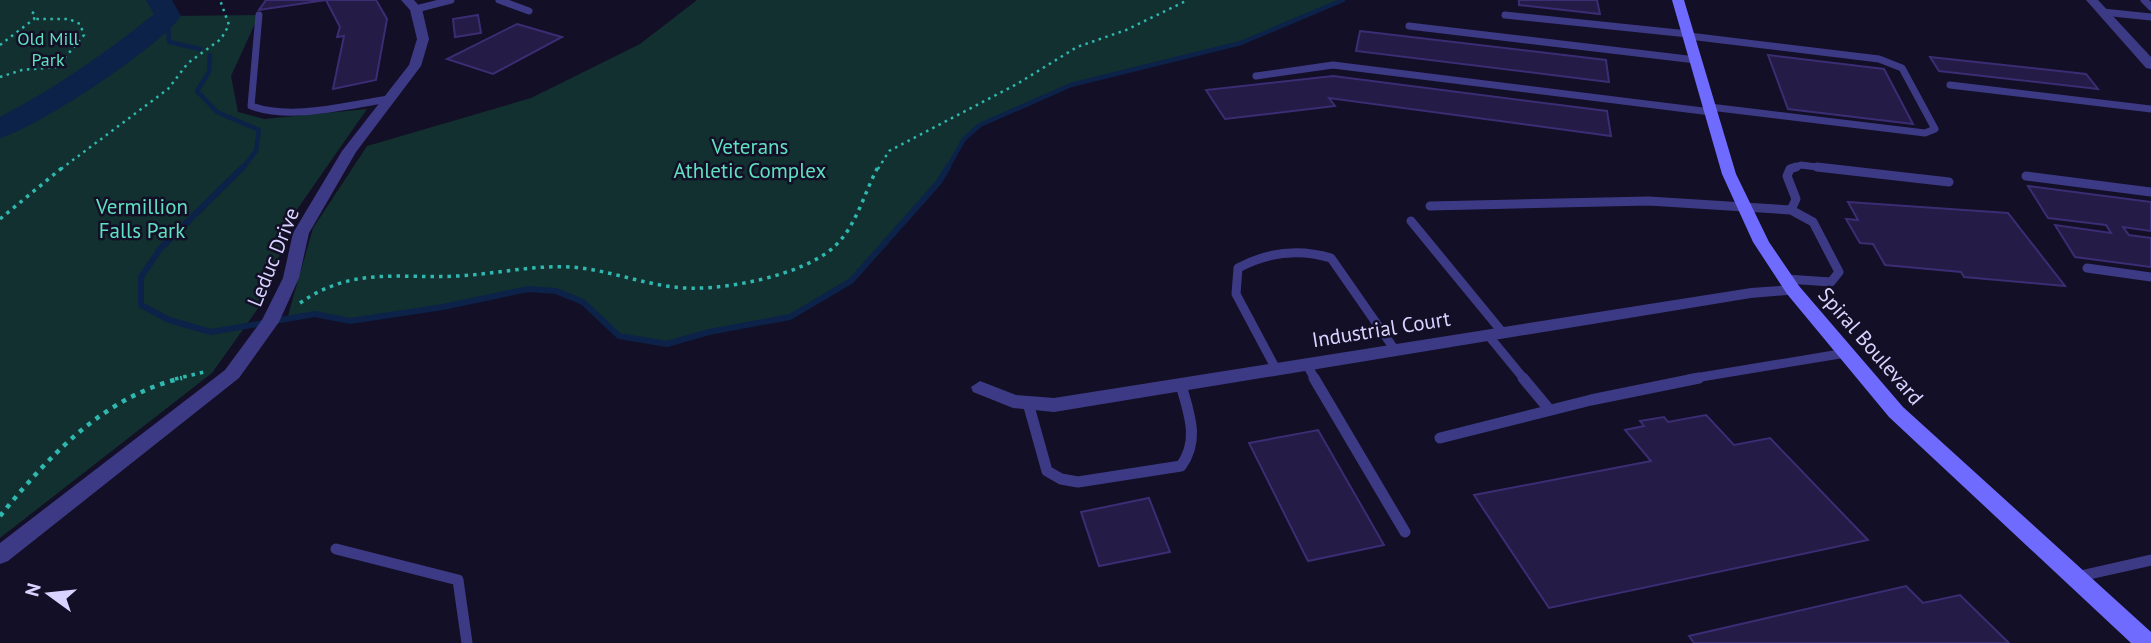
<svg xmlns="http://www.w3.org/2000/svg" width="2151" height="643" font-family="'PT Sans',sans-serif">
  <style>
    .green { fill: #12302f }
    .lines { fill: none; stroke-linecap: round; stroke-linejoin: round }
    .stream-far1 { stroke: #0c2248; stroke-width: 4.5 }
    .stream { stroke: #0c2248; stroke-width: 6 }
    .river { fill: #0c2248; fill-rule: evenodd }
    .building { fill: #241b47; stroke: #3b2d73; stroke-width: 2 }
    .path-far2 { stroke: #2fb8b0; stroke-width: 2.5; stroke-dasharray: 2.5 4.5; stroke-linecap: butt }
    .path-far1 { stroke: #2fb8b0; stroke-width: 3.5; stroke-dasharray: 3.5 5; stroke-linecap: butt }
    .path { stroke: #2fb8b0; stroke-width: 4.5; stroke-dasharray: 4.5 6; stroke-linecap: butt }
    .lane-far2 { stroke: #3d3a85; stroke-width: 7 }
    .lane-far1 { stroke: #3d3a85; stroke-width: 9 }
    .lane { stroke: #3d3a85; stroke-width: 11 }
    .street { fill: #3d3a85; fill-rule: evenodd }
    .secondary { fill: #6f6bff; fill-rule: evenodd }
    .labels { text-anchor: middle; dominant-baseline: central; stroke-width: 5; stroke-linejoin: round; paint-order: stroke }
    .far-park-label { font-size: 18px; fill: #5fe0c0; stroke: #130f26 }
    .park-label { font-size: 21px; fill: #5fe0c0; stroke: #130f26 }
    .street-label { font-size: 21px; fill: #d9d4ff; stroke: #130f26 }
  </style>
  <rect width="100%" height="100%" fill="#130f26"/>
  <g class="green">
    <path d="M0,0H159L168,16L259,15L231,76L238,112L264,119L367,109L289,221L269,293L212,373L0,538Z"/>
    <path d="M697,0H1343L1241,43L1071,85L980,125L964,139L939,182L851,281L790,317L709,332L667,344L643,342L619,336L583,302L556,291L528,289L443,307L350,321L315,314L287,319L313,228L367,146L531,98L640,44Z"/>
  </g>
  <g class="lines">
    <g class="stream-far1">
      <path d="M168,16L169,42L200,49"/>
      <path d="M210,55L209,72L197,91L217,112L259,130L256,151L242,169"/>
      <path d="M947,169L964,139L980,125L1071,85L1241,43L1343,0"/>
    </g>
    <path class="stream" d="M243,167L160,249L141,277V305L169,320L211,332L315,314L350,321L443,307L528,289L556,291L583,302L619,336L667,344L709,332L790,317L851,281L939,182L948,167"/>
    <path class="river" d="M146,0H172L181,16C161,46 36,129 0,138V117C55,88 106,53 154,14Z"/>
  </g>
  <g class="building">
    <path d="M266,0H376L387,19L376,80L333,89L344,36L337,37L340,27L326,0L259,10Z"/>
    <path d="M1519,0H1597L1600,14L1519,5Z"/>
    <path d="M478,15L481,33L455,37L453,19Z"/>
    <path d="M517,24L562,37L493,74L447,59Z"/>
    <path d="M1360,31L1606,60L1609,82L1356,51Z"/>
    <path d="M1768,55L1884,69L1913,124L1788,109Z"/>
    <path d="M1930,57L2086,74L2098,89L1939,71Z"/>
    <path d="M1333,76L1607,111L1611,136L1329,98L1335,106L1225,119L1206,90Z"/>
    <path d="M2028,186L2151,202V231L2123,227L2129,235L2151,238V267L2075,257L2055,225L2111,233L2106,225L2048,218Z"/>
    <path d="M1848,202L2008,213L2065,286L1964,277L1961,272L1885,265L1873,244L1860,243L1846,219L1858,220Z"/>
    <path d="M1706,415L1734,445L1770,438L1868,540L1549,608L1474,495L1651,461L1625,430L1644,426L1640,421L1664,417L1668,422Z"/>
    <path d="M1318,430L1384,545L1308,561L1249,443Z"/>
    <path d="M1149,498L1170,552L1099,566L1081,512Z"/>
    <path d="M1906,586L1923,603L1960,595L2009,643H1694L1689,636Z"/>
  </g>
  <g class="lines">
    <g class="path-far2">
      <path d="M0,45L34,19L35,14L30,11"/>
      <path d="M0,77L22,70L57,67L84,35L80,24L69,19H34"/>
      <path d="M61,169L168,89L188,63L221,39L229,25L220,0"/>
      <path d="M878,169L889,151L1017,84L1077,47L1126,30L1188,0"/>
    </g>
    <g class="path-far1">
      <path d="M0,219L63,167"/>
      <path d="M300,303C353,266 399,279 458,276C496,274 532,265 570,267C605,269 639,283 674,287C716,293 804,276 835,246C857,225 864,193 878,167"/>
      <path d="M175,379L204,372"/>
    </g>
    <path class="path" d="M0,516C50,455 103,397 182,378"/>
    <g class="lane-far2">
      <path d="M499,0L529,11"/>
      <path d="M2144,0L2151,7"/>
      <path d="M416,9L451,0"/>
      <path d="M2103,12L2151,17"/>
      <path d="M259,15L251,106C292,121 347,105 389,99"/>
      <path d="M1505,15L1688,34"/>
      <path d="M1409,26L1696,60"/>
      <path d="M1689,36L1879,59L1902,68L1935,129L1925,133L1710,107"/>
      <path d="M1256,76L1333,65L1711,112"/>
      <path d="M1950,85L2151,109"/>
      <path d="M1791,169L1801,165L1833,169"/>
    </g>
    <g class="lane-far1">
      <path d="M1817,167L1949,182"/>
      <path d="M2026,176L2151,192"/>
      <path d="M1430,206L1649,201L1791,210L1813,222L1839,272L1831,282L1786,279"/>
      <path d="M1791,210L1796,199L1787,176L1790,169L1796,167"/>
      <path d="M1411,221L1503,333"/>
      <path d="M2087,268L2151,277"/>
      <path d="M1488,335L1524,379"/>
      <path d="M1307,365L1315,379"/>
      <path d="M1276,369L1236,294L1238,268C1268,252 1298,248 1331,258L1395,350"/>
      <path d="M1689,379L1846,353"/>
    </g>
    <g class="lane">
      <path d="M1314,378L1405,532"/>
      <path d="M1523,378L1548,408"/>
      <path d="M1028,403L1047,471L1061,479L1078,482L1181,466C1200,440 1189,414 1181,385"/>
      <path d="M1440,438L1591,400L1699,378"/>
      <path d="M336,549L458,580L467,643"/>
      <path d="M2076,577L2151,560"/>
    </g>
    <g class="street">
      <path d="M401,0H414L422,9L429,39L421,66L356,152L309,233L299,278L279,322L239,378L8,561L0,564V543L225,370L262,320L283,278L293,233L342,151L409,65L417,39L410,10Z"/>
      <path d="M2086,0H2098L2151,57V69L2146,68Z"/>
      <path d="M1793,285L1799,286L1801,290L1799,294L1751,298L1054,412L1013,408L973,392L971,387L980,381L1016,395L1054,398L1751,288Z"/>
    </g>
    <path class="secondary" d="M1672,0H1684L1736,174L1769,242L1799,286L1903,407L2151,632V643H2131L1889,417L1787,294L1753,242L1722,174Z"/>
  </g>
  <g class="labels">
    <g class="far-park-label">
      <text x="48" y="38">Old Mill<tspan x="48" dy="21">Park</tspan></text>
    </g>
    <g class="park-label">
      <text x="750" y="146">Veterans<tspan x="750" dy="24">Athletic Complex</tspan></text>
      <text x="142" y="206">Vermillion<tspan x="142" dy="24">Falls Park</tspan></text>
    </g>
    <g class="street-label">
      <text transform="translate(273 257) rotate(-68)">Leduc Drive</text>
      <text transform="translate(1381 329) rotate(-9)">Industrial Court</text>
      <text transform="translate(1871 346) rotate(49)">Spiral Boulevard</text>
    </g>
  </g>
  <g transform="translate(49 594) rotate(285)" stroke="#130f26" stroke-width="5" paint-order="stroke">
  <path d="M0-5L12 26L0 18L-12 26Z" fill="#d9d4ff"/>
  <text y="-10" font-size="19" font-weight="bold" text-anchor="middle" fill="#d9d4ff">N</text>
  </g>
</svg>
